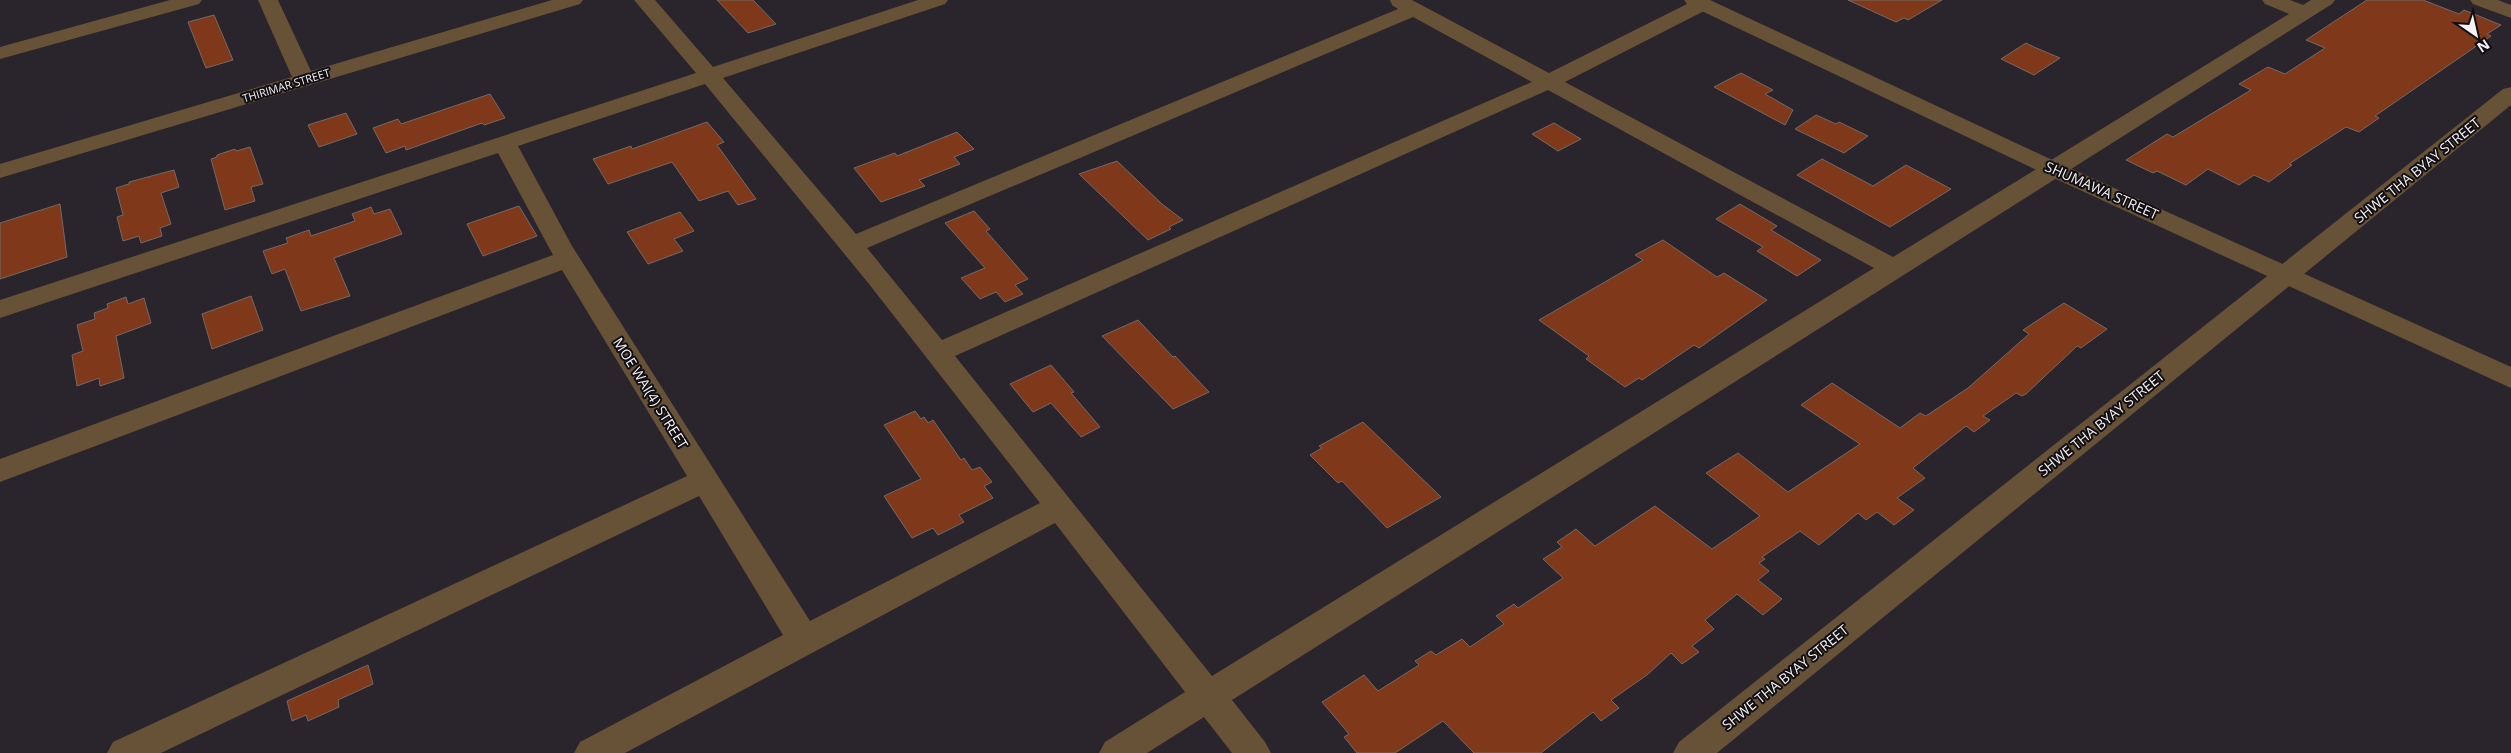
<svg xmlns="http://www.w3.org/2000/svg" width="2511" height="753" font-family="'Open Sans',sans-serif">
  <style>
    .building { fill: #80381b; stroke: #756965 }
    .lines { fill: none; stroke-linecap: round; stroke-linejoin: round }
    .minor { fill: #675238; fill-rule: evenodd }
    .tertiary { fill: #675238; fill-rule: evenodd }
    .labels { text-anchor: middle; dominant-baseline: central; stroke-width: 4; stroke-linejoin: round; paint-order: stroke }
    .far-street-label { font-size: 11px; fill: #f5f1f7; stroke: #110f12 }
    .street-label { font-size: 14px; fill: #f5f1f7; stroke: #110f12 }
  </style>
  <rect width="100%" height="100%" fill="#2a242d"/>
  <g class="building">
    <path d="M717,0H753L776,24L748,33Z"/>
    <path d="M1848,0H1942L1908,20L1904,18L1896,22Z"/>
    <path d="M2367,0H2423L2459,14L2464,10L2501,25L2487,34L2491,36L2375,116L2379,118L2359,132L2346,127L2289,164L2292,165L2269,182L2254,175L2239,185L2208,169L2186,185L2157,171L2153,173L2126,160L2167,134L2173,137L2251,90L2239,84L2268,67L2285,74L2325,48L2306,40Z"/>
    <path d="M214,15L233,60L206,68L188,22Z"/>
    <path d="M2026,43L2034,47L2060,58L2034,75L2001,59Z"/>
    <path d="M1741,73L1773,90L1765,94L1793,110L1785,125L1714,87Z"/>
    <path d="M490,94L505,118L484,125L482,123L406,150L405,146L386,153L373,128L398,119L401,124Z"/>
    <path d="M346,113L357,134L319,147L308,125Z"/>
    <path d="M1816,115L1836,124L1839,122L1868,136L1844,153L1795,129Z"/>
    <path d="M707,122L724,142L717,145L756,199L738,205L728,191L699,201L672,162L608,184L593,159L631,146L632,149Z"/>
    <path d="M1554,123L1581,139L1558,151L1532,134Z"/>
    <path d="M957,132L974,149L954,157L960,164L919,180L925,186L881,202L854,168L895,153L897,156Z"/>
    <path d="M250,147L263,184L251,187L255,201L225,210L211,159L217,157V155L235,149L236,151Z"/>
    <path d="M1822,159L1873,186L1906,165L1951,189L1890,227L1797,175Z"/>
    <path d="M1117,161L1162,204L1183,220L1169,227L1171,229L1148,240L1079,174Z"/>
    <path d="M174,170L179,187L161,193L171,224L160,228L162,236L141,243L139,236L123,241L117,217L123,215L116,188L129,184V182Z"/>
    <path d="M60,204L67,257L0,279V223Z"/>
    <path d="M1740,204L1777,226L1771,230L1821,260L1797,276L1757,251L1763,247L1716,219Z"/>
    <path d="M519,206L537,236L483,256L467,224Z"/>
    <path d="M371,207L374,214L390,209L402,234L334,258L350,296L301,311L285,269L272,274L263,251L288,243L286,238L309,230L311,236L355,221L352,214Z"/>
    <path d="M974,211L990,229L986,231L1028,279L1015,285L1023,294L1005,302L996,292L980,299L961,278L985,268L945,223Z"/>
    <path d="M680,212L694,231L674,239L683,251L648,264L627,232Z"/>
    <path d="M1663,240L1717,277L1724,273L1767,300L1699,348L1694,345L1642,380L1639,378L1625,387L1586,359L1589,356L1539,320L1643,260L1635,255Z"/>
    <path d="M251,296L263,330L212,349L202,314Z"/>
    <path d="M126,297L128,304L144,298L151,323L116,336L124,378L100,386L99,378L77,386L72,355L83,351L77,325L95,319L94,313L108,308L107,304Z"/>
    <path d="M2064,303L2107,329L2081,348L2077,346L2026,394L2022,396L2016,393L1983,416L1990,420L1974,432L1966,426L1913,468L1925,478L1897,498L1914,510L1894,525L1877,512L1866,520L1858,513L1819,545L1800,531L1762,557L1765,559L1759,563L1769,571L1758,580L1782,599L1763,615L1737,594L1705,620L1714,629L1692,646L1699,652L1682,664L1671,653L1647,675L1611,700L1619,708L1601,721L1593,712L1541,753H1474L1443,721L1395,753H1357L1344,737L1349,734L1322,702L1364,675L1378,691L1419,665L1415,661L1431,651L1436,655L1462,639L1470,647L1504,624L1496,616L1514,604L1518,608L1563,578L1543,559L1562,547L1557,542L1576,529L1595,546L1655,506L1712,549L1760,516L1706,473L1738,453L1788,492L1860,444L1801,405L1832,383L1900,428L1920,413L1926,416L1968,388L2029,334L2023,330Z"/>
    <path d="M1138,320L1173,357L1175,356L1209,392L1173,409L1102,336Z"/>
    <path d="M1051,365L1074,392L1071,393L1100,427L1081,437L1051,403L1033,412L1010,384Z"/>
    <path d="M915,411L921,419L924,417L928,423L933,420L961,460L964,458L972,470L980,467L992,482L984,486L993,498L959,515L964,522L938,535L933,528L912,538L884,496L921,479L884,425Z"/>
    <path d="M1363,422L1441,497L1387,528L1342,481L1338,483L1310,455L1322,448L1319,446Z"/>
    <path d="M368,665L373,684L338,700L339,707L308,721L306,715L292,721L287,701Z"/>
  </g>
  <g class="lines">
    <g class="minor">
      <path d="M170,0H202L199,4L0,59V47Z"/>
      <path d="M258,0H278L311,71L552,0H583L580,4L0,178V164L292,77Z"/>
      <path d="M634,0H655L713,67L918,0H948L945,4L723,78L856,234L1398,9L1392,5L1390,0H1412L1549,73L1695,0H1710L1713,4L1710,8L1565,82L1893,257L2289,14L2265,4L2262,0H2290L2303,5L2311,0H2335L2332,4L1232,700L1265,742L1271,753H1232L1204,717L1147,753H1099L1105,742L1185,692L1055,523L625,753H574L580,742L783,635L699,496L161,753H107L113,742L687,476L562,270L0,482V459L553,255L498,153L0,318V300L696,73ZM1413,17L1532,82L942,340L867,248ZM705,84L869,284L1040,503L810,621L572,246L518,146ZM1548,90L1874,268L1212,676L955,356Z"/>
      <path d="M2511,87V105L1717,753H1673L1679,742L2503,89Z"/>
    </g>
    <g class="tertiary">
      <path d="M1684,0H1710L2061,164L2511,367V388L2045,174L1687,4Z"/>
      <path d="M2470,0H2498L2511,5V18L2473,4Z"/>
    </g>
  </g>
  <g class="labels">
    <g class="far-street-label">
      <text transform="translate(286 85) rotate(-17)">THIRIMAR STREET</text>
    </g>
    <g class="street-label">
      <text transform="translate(2417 170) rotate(-39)">SHWE THA BYAY STREET</text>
      <text transform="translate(2102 190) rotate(24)">SHUMAWA STREET</text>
      <text transform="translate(651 393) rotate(58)">MOE WAI(4) STREET</text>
      <text transform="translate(2101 423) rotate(-39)">SHWE THA BYAY STREET</text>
      <text transform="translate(1785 677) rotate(-39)">SHWE THA BYAY STREET</text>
    </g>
  </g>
  <g transform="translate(2476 35) rotate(146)" stroke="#110f12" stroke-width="4" paint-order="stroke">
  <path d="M0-4L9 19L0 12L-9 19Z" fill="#f5f1f7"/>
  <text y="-8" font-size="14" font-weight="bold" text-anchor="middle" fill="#f5f1f7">N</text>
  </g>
</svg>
